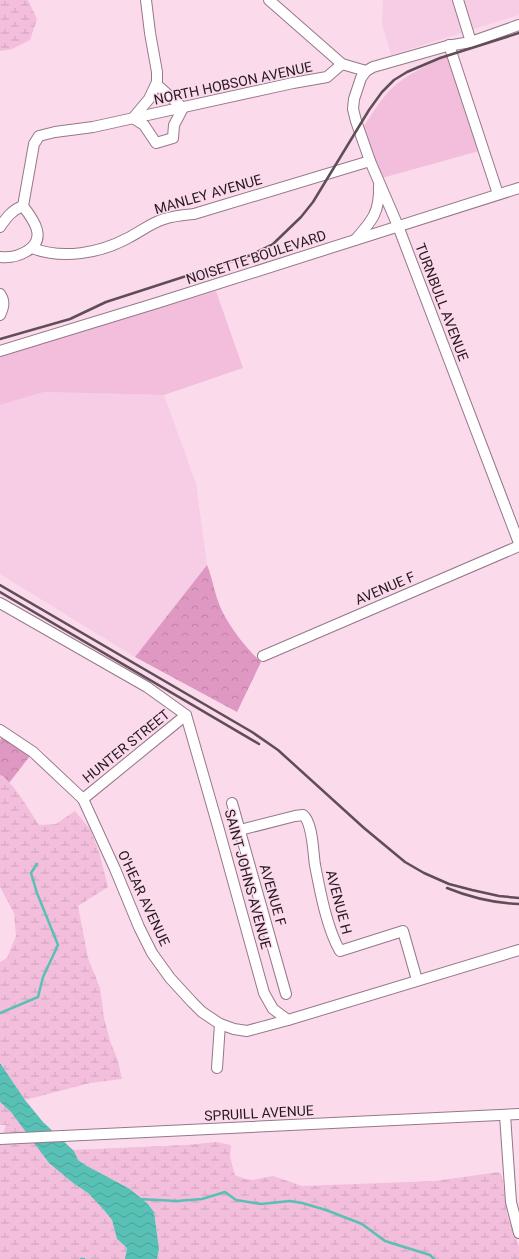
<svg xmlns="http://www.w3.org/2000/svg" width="519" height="1259" font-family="Roboto,sans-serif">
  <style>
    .built { fill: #f6cde4 }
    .green { fill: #f2bedc }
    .forest { fill: url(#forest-crowns) }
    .wetland { fill: url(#wetland-marsh) }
    .water { fill: url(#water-waves) }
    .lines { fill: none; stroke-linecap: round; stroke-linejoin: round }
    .stream { stroke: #58c0b4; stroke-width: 2.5 }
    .minor-casing { stroke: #967889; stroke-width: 12 }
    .minor { stroke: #fff; stroke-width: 10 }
    .rail { stroke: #5f4d57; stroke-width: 2.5 }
    .labels { text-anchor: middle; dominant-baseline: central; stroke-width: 3; stroke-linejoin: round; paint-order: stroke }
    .street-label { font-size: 14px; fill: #261a21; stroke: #fbdaec }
  </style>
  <defs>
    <pattern id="forest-crowns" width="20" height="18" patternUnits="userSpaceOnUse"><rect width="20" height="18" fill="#de98c1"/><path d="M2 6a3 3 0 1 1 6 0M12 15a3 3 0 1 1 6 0" fill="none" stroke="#be82a6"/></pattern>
    <pattern id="wetland-marsh" width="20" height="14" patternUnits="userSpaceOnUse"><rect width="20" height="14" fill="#f2bedc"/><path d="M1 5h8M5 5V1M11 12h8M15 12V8" fill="none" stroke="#cfa3bc"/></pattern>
    <pattern id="water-waves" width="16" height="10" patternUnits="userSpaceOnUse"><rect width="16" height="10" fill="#58c0b4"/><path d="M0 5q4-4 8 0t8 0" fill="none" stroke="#4ca49a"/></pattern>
  </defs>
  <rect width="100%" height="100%" fill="#fbdaec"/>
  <g class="built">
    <path d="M383,0H519V15L391,55L382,23Z"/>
    <path d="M44,392L164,395L196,484L207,565L135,657L0,574V405Z"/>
  </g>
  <g class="green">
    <path d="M448,55L479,151L382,178L363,127C372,114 380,101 391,89C407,74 428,65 448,55Z"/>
    <path d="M216,291L243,368L164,395L44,392L0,405V356Z"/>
  </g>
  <g class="forest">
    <path d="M207,565C212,577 214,590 218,601C225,622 245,647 261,662L237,712L135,657Z"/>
    <path d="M2,737L30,756L9,783L4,777L0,775V740Z"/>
  </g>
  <g class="wetland">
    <path d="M0,0H28L37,19L30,40L12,49L0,51Z"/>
    <path d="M0,775C13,781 30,812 39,825L56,824L75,811L90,829L99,852L108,887L78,906L88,958L100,988L104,1018L110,1041L118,1061L122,1079L90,1083L25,1100L0,1063V962L7,958L16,936L14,913L0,887Z"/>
    <path d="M0,1102L11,1112L35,1143L65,1176L73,1183L88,1193L104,1210L112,1220L117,1239L127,1248L125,1259H0V1139L2,1137L6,1125H0Z"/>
    <path d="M216,1142L231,1145L230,1157L235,1175L245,1179L253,1180L273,1176L302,1186L435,1181L499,1172L502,1175L507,1213L519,1247V1259H157L159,1249L154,1212L148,1204L130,1189L87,1166L78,1160L72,1150L186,1145Z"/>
  </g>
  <path class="water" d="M0,1063L25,1100L43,1122L74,1151L78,1160L87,1166L130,1189L148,1204L154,1212L159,1249L157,1259H125L127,1248L117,1239L112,1220L104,1210L88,1193L73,1183L49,1163L11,1112L0,1102Z"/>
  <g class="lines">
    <g class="stream">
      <path d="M0,1013L38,997L43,977L58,945L37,893L31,873L37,864"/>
      <path d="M138,1199L177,1201L202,1199L225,1192L236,1200L261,1204L290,1201L302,1203L326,1210L362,1224L385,1241L430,1255L434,1259"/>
      <path d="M81,1259H84"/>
    </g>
    <defs>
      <g id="minor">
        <path d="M146,0L150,33L157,72V82L149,99L133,118L144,125L156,143L173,138L174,125L183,108L156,84"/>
        <path d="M269,0L342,64"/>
        <path d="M458,0L471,42"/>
        <path d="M449,45L498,194"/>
        <path d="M366,71L361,78L354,99L353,109L356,121L370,161L398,226L519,543"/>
        <path d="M0,227C6,218 12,210 23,206"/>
        <path d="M355,240C372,221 380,212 379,186"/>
        <path d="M32,248C63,260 100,253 128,238C140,232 151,223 164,219C173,216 184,215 194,214L370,161"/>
        <path d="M0,257C9,258 19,256 27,251C48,239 33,219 23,206L34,144L39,136L55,132L93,127L293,83L327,77L342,64L366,71L373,67L447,46L471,42L519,25"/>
        <path d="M0,294C5,301 4,307 0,315"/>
        <path d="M0,351L160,302L519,188"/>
        <path d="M0,603L147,687L186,715L219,830L264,993L273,1009L288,1020L519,950"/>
        <path d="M263,656L519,546"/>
        <path d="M0,730L33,752L83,799L115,869L139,927L152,953L170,978L192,1002L202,1012L220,1024L234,1029L247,1031L288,1020"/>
        <path d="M83,799L186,715"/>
        <path d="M232,803L286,994"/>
        <path d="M240,830L295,816L303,815C313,823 313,853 315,865C320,891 327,929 340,951L403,931L417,980"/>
        <path d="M217,1068L220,1024"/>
        <path d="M505,1115L511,1202L519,1233"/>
        <path d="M0,1139L519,1114"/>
      </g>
    </defs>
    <use href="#minor" class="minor-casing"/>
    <use href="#minor" class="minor"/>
    <g class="rail">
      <path d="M0,339L70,319L106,302L251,255L273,244L301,217L313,202L369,110L382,92L394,80L407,72L440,58L519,33"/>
      <path d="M0,585L252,732L278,750L364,828L405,862L424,873L449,884L472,890L499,896L519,898"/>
      <path d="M0,592L259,744"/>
      <path d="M447,888C469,897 494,903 519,904"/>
    </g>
  </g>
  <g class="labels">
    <g class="street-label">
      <text transform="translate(233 83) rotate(-12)">NORTH HOBSON AVENUE</text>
      <text transform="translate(208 194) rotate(-16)">MANLEY AVENUE</text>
      <text transform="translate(256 257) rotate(-18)">NOISETTE BOULEVARD</text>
      <text transform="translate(442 302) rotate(69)">TURNBULL AVENUE</text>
      <text transform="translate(385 588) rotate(-23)">AVENUE F</text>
      <text transform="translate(126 746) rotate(-39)">HUNTER STREET</text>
      <text transform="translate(248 879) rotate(75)">SAINT JOHNS AVENUE</text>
      <text transform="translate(273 895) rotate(74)">AVENUE F</text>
      <text transform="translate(144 898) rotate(65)">O'HEAR AVENUE</text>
      <text transform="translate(339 902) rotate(75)">AVENUE H</text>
      <text transform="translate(259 1113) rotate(-3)">SPRUILL AVENUE</text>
    </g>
  </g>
</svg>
